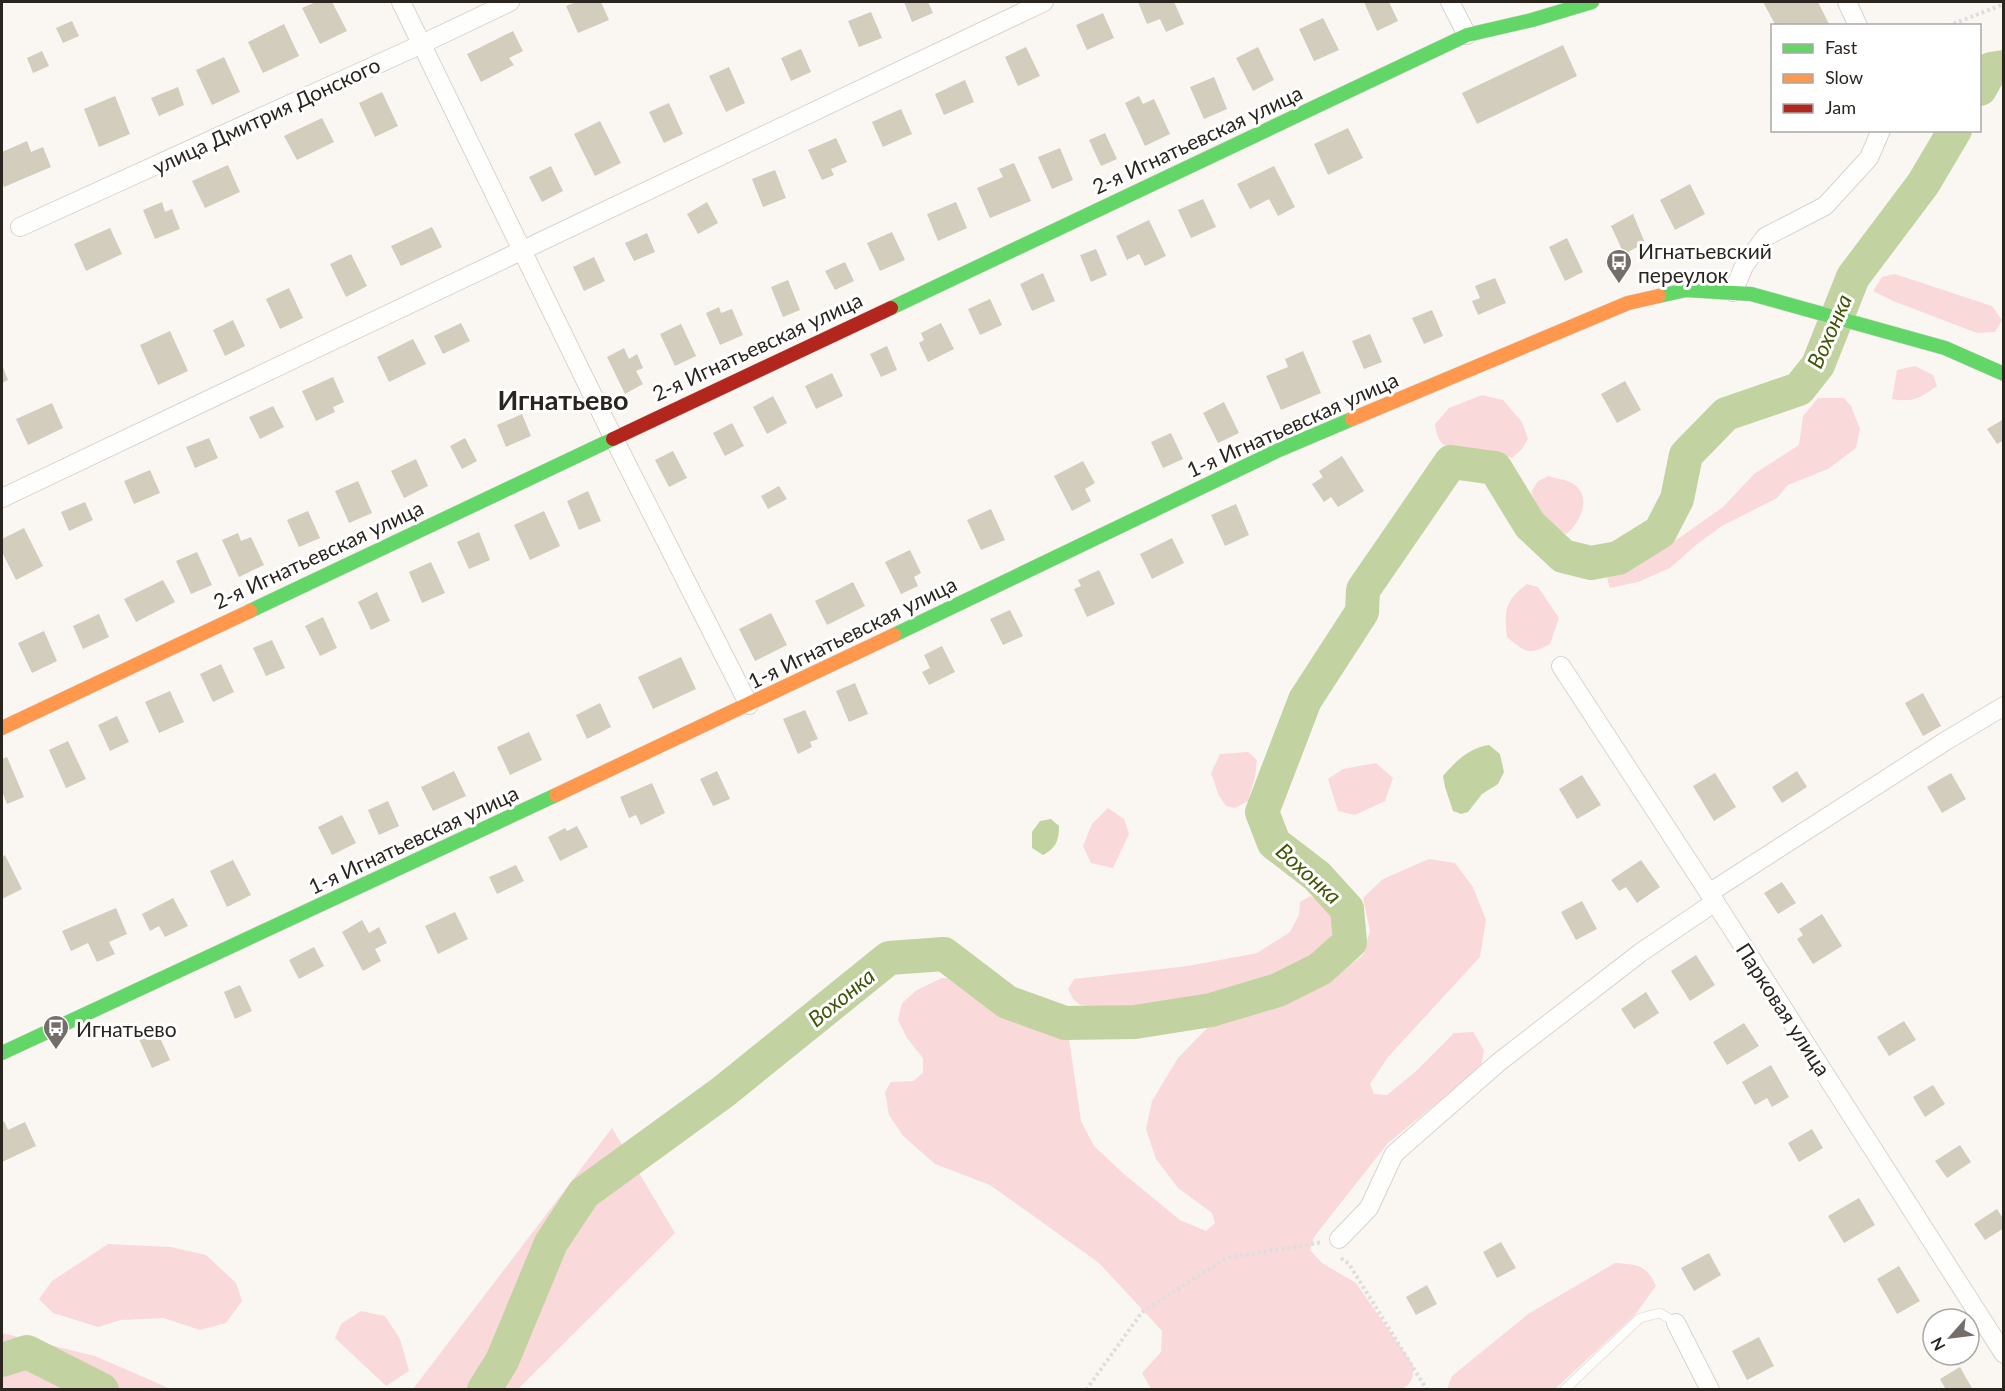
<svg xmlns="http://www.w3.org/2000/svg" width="2005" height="1391" font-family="Lato,sans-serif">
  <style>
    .green { fill: #fad9db }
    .water { fill: #c2d3a1 }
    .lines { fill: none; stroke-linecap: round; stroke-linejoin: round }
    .river { stroke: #c2d3a1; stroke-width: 34 }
    .building { fill: #d2cdbd }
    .lane-casing { stroke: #d8d4cf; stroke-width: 10 }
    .street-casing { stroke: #d8d4cf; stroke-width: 20 }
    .fast-casing { stroke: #d8d4cf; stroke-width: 15 }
    .slow-casing { stroke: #d8d4cf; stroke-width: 15 }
    .jam-casing { stroke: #d8d4cf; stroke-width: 15 }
    .path { stroke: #dfdedd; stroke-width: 4; stroke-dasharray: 3 3; stroke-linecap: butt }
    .lane { stroke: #fefefd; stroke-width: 9 }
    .street { stroke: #fefefd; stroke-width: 18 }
    .fast { stroke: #63d668; stroke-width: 14 }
    .slow { stroke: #ff974d; stroke-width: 14 }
    .jam { stroke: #b3261e; stroke-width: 14 }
    .labels { text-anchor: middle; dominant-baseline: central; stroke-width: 6; stroke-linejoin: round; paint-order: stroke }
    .street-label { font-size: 21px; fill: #2b251f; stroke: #fff }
    .poi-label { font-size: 21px; fill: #2b251f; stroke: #fff; text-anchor: start }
    .water-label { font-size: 22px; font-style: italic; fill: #405606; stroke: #fff }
    .district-label { font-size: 27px; font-weight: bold; fill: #2b251f; stroke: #fff }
  </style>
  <rect width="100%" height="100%" fill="#faf7f3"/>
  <g class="green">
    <path d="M1895,274L1992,306L2002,320L1995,332L1977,333L1893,301L1873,291L1882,277Z"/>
    <path d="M1915,366L1933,375L1937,386C1920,398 1913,403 1892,399L1897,370Z"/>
    <path d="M1482,395L1503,400L1522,422L1528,439L1522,449L1512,458C1505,456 1497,453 1489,452C1464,449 1438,458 1435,424L1449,408Z"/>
    <path d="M1818,398H1844L1851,406L1860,429L1856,448L1828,469L1788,485L1777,498L1722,526L1696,545L1670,568L1638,582L1610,588L1607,578L1679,538L1723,507L1754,474L1799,445L1803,416Z"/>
    <path d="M1549,476C1556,479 1565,479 1572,483C1593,495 1581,523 1566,534C1548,523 1539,511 1531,492L1538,481Z"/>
    <path d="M1527,584L1538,587L1559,618L1550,644C1529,656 1525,652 1507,637C1504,611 1505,600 1527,584Z"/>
    <path d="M1248,752L1257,760L1255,777L1248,801L1235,808L1226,806L1219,796L1211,773L1220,754Z"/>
    <path d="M1376,763L1393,778L1385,801L1355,815L1338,811L1328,779L1343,769Z"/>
    <path d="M1108,808L1124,819L1129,834L1113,868L1091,863L1083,846L1092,824Z"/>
    <path d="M1429,859L1455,863L1473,887L1486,920L1480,957L1388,1057L1370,1084L1374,1094L1387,1095L1415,1072L1454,1033L1473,1032L1484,1050L1481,1067L1388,1143L1314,1237L1310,1250L1322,1263L1356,1283L1413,1365C1414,1377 1412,1384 1402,1389H1151L1142,1373L1161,1352L1162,1331L1099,1263L990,1185L935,1164L903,1136L889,1115L885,1092L891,1082L913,1081L923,1073V1058L907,1038L898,1020L902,1003L917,990L942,978L961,979L1023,1024L1068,1032L1081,1121L1094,1146L1124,1174L1180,1220L1206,1231L1215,1223L1212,1213L1178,1188L1156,1159L1146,1129L1152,1101L1178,1058L1208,1027L1332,980L1363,955L1370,931L1363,898L1383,879Z"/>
    <path d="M1310,896L1323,902L1334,911V932L1317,954L1281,975L1203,999L1107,1008L1080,1005L1073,999L1068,989L1074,979L1188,966L1257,953L1290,932L1299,915L1300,902Z"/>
    <path d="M612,1128L675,1233L518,1389H413Z"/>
    <path d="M108,1244L171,1247L206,1255L236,1283L242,1301L226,1323L200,1330L164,1318L121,1320L98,1327L53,1313L39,1299L52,1281Z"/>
    <path d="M1615,1263C1637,1264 1647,1265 1656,1286L1634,1316L1555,1389H1447L1452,1376L1528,1314Z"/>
    <path d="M361,1311L385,1316L400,1339L409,1371L386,1386L335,1338L341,1324Z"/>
    <path d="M2,1333L95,1356L171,1389H2Z"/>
  </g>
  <g class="water">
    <path d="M1489,745L1500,754L1504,772L1498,784L1482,794L1468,812L1461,814L1453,811L1445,787L1443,776C1456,761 1469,748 1489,745Z"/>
    <path d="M1051,819L1059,826C1059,840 1056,848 1043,855L1032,848V832L1040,821Z"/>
  </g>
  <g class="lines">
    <g class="river">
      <path d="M1980,89L1991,69L2004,67"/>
      <path d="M2,1360L27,1352L102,1390"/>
      <path d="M484,1390L502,1361L551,1243L584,1193L723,1092L889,958L944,954L1007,1002L1065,1023L1135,1022L1211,1010L1278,990L1320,969L1350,942L1347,909L1317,876L1274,843L1262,812L1305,700L1362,612L1363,590L1451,462L1495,468L1530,525L1563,556L1591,563L1618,558L1660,532L1677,499L1686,455L1726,414L1799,389L1818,365L1853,277L1923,184L1955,130"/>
    </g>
  </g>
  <g class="building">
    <path d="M316,2H332L347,31L320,44L302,8Z"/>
    <path d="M576,2H601L609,20L578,33L566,6Z"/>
    <path d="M904,2H928L933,13L912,22Z"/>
    <path d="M1138,2H1174L1184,24L1166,32L1160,19L1147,24Z"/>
    <path d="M1364,2H1389L1398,21L1377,31Z"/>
    <path d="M1763,2H1818L1830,26H1776Z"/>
    <path d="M871,12L882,38L859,47L848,21Z"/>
    <path d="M1103,13L1114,38L1087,50L1076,25Z"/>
    <path d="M1323,18L1339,50L1314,61L1299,29Z"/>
    <path d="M72,21L79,36L63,43L56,28Z"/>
    <path d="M284,24L299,56L263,73L248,42Z"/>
    <path d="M513,31L523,51L509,58L514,65L481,82L467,54Z"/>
    <path d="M1563,45L1577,76L1477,124L1462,93Z"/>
    <path d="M1026,47L1040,76L1018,86L1005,57Z"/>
    <path d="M1258,47L1274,80L1253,91L1236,58Z"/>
    <path d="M801,49L811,72L791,81L781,58Z"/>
    <path d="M42,51L49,66L33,73L27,58Z"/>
    <path d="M224,57L240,92L212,105L196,70Z"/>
    <path d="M729,67L745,103L726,112L709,76Z"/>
    <path d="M1214,77L1227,109L1204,119L1190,87Z"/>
    <path d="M965,80L974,102L944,115L935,94Z"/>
    <path d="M178,87L184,105L159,116L151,98Z"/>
    <path d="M382,92L398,126L375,137L359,103Z"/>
    <path d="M115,96L130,134L99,147L84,109Z"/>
    <path d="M1139,96L1143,104L1154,99L1170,134L1145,146L1125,103Z"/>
    <path d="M669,103L683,134L664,143L649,112Z"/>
    <path d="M901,109L912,134L883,147L872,122Z"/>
    <path d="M322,118L334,142L297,160L284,136Z"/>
    <path d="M600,121L621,163L595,176L574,134Z"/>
    <path d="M1348,128L1363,158L1328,175L1314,144Z"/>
    <path d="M1105,133L1117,159L1101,166L1089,140Z"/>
    <path d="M836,138L847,162L831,169L834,175L822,180L808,150Z"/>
    <path d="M27,141L31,152L43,147L51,167L4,187L2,181V152Z"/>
    <path d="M1060,148L1073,180L1052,189L1038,157Z"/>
    <path d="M1014,163L1031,201L990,218L977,188L1003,177L999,169Z"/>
    <path d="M228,165L240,192L205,208L192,181Z"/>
    <path d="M551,166L563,191L542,202L529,177Z"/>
    <path d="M1274,166L1295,207L1278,216L1269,199L1250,209L1237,184Z"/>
    <path d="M775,170L786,198L763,207L752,179Z"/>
    <path d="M1690,184L1705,214L1675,230L1660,200Z"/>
    <path d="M1203,199L1216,227L1191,238L1178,210Z"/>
    <path d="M162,202L165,212L172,209L180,229L155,239L143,210Z"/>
    <path d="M707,202L718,223L698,234L687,214Z"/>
    <path d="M956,202L967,228L938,241L927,214Z"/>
    <path d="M1633,214L1645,243L1624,254L1611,226Z"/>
    <path d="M1149,220L1166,256L1145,266L1139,254L1127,260L1116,236Z"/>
    <path d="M432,227L442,247L401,266L391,246Z"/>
    <path d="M110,228L122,254L86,271L74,244Z"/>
    <path d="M892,232L905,260L880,271L867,243Z"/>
    <path d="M647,233L655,252L634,261L625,243Z"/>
    <path d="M1567,238L1583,272L1565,281L1549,247Z"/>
    <path d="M1096,249L1107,275L1091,282L1080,255Z"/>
    <path d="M351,254L367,286L346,297L330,264Z"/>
    <path d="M594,257L605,281L584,291L573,267Z"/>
    <path d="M845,262L854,281L835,290L825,271Z"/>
    <path d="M1043,273L1055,301L1032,311L1020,284Z"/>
    <path d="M1495,278L1506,303L1478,315L1472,301L1480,298L1475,286Z"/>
    <path d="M788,280L800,310L783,317L771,287Z"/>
    <path d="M289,288L303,318L280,329L266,299Z"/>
    <path d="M990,299L1002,325L980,335L968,309Z"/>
    <path d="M719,307L721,313L732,309L743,335L720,345L706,313Z"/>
    <path d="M1432,310L1443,336L1424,344L1412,318Z"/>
    <path d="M233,320L245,346L225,356L213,330Z"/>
    <path d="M461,323L470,341L443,354L434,336Z"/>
    <path d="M941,323L954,349L928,362L919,343L924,340L921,333Z"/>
    <path d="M681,324L696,356L675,366L660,334Z"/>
    <path d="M170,331L188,371L158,385L140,345Z"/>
    <path d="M1370,334L1382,362L1364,369L1352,341Z"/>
    <path d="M413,339L426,364L389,382L377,357Z"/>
    <path d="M887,346L897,370L881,377L870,354Z"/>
    <path d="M624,348L629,359L637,354L643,368L636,371L643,384L625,394L607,357Z"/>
    <path d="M1303,351L1321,393L1281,410L1266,376L1288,367L1285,359Z"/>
    <path d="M2,365L8,380L2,383Z"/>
    <path d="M832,373L843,396L816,409L805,386Z"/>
    <path d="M333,377L344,402L333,407L335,412L316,421L302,391Z"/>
    <path d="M1625,381L1641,410L1617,423L1601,394Z"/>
    <path d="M773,396L787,423L767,434L753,407Z"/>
    <path d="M1224,402L1239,433L1218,443L1203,413Z"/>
    <path d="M52,403L63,428L28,445L16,419Z"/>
    <path d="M273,406L284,427L260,439L249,417Z"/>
    <path d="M522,414L531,436L506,447L497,425Z"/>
    <path d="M2004,419V440L1997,444L1987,429Z"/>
    <path d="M732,423L744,446L725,456L713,433Z"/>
    <path d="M1171,433L1183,459L1163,468L1151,442Z"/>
    <path d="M209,438L218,458L195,468L186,447Z"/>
    <path d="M465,438L477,461L462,469L450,446Z"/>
    <path d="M673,451L687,478L669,487L655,460Z"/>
    <path d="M1342,456L1364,491L1338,507L1331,497L1324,502L1312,484L1323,477L1319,471Z"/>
    <path d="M416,459L428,486L404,498L391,471Z"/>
    <path d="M1083,461L1095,483L1085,489L1091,501L1072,511L1054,476Z"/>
    <path d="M150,470L160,493L134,504L124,481Z"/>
    <path d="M358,481L372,513L349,523L335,491Z"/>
    <path d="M779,486L787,499L768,509L761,496Z"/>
    <path d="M588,491L601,521L579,530L567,501Z"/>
    <path d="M85,502L93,520L69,531L61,512Z"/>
    <path d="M1236,504L1249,535L1225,546L1211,515Z"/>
    <path d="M991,509L1005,540L981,550L967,520Z"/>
    <path d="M308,511L320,538L299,547L287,520Z"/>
    <path d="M544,511L560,546L530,560L514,525Z"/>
    <path d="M24,528L43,566L16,580L2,552V539Z"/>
    <path d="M479,532L490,560L469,569L457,542Z"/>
    <path d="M238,533L241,541L251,537L264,565L239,577L222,540Z"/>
    <path d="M1172,538L1184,563L1152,579L1140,554Z"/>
    <path d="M910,550L921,573L914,577L918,586L901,594L885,562Z"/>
    <path d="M197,552L212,585L191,594L176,561Z"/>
    <path d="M431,562L445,593L422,603L409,572Z"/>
    <path d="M1099,570L1115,604L1087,617L1074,589L1081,586L1078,580Z"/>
    <path d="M163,580L175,602L136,622L124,599Z"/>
    <path d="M853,582L865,606L827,625L815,601Z"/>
    <path d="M377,592L390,621L371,630L358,602Z"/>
    <path d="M1010,610L1023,636L1003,645L990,619Z"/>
    <path d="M771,613L787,645L755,661L739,629Z"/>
    <path d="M99,614L109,637L83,649L73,626Z"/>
    <path d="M323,617L337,648L320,656L305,626Z"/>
    <path d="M44,631L57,661L32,673L18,643Z"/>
    <path d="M272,640L285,668L266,676L253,648Z"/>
    <path d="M942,646L955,672L929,685L922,672L930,668L924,655Z"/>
    <path d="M681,657L696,689L653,709L638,677Z"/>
    <path d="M221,664L234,692L213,702L200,674Z"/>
    <path d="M855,683L868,714L849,722L836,691Z"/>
    <path d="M170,691L184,722L159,733L145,702Z"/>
    <path d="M1923,693L1941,726L1923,736L1905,703Z"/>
    <path d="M600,703L611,727L587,739L576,715Z"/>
    <path d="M805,710L818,739L810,742L812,747L798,754L783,719Z"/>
    <path d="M117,716L129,742L110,751L98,725Z"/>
    <path d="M529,732L542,760L510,775L497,747Z"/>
    <path d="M68,741L86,779L66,788L49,750Z"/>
    <path d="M7,757L24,797L7,804L2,791V759Z"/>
    <path d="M454,771L466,796L433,811L421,787Z"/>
    <path d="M717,771L730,799L713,806L700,779Z"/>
    <path d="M1797,771L1807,787L1782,803L1772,787Z"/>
    <path d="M1715,773L1736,807L1714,821L1693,786Z"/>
    <path d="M1951,773L1966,799L1942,813L1927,787Z"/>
    <path d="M1582,775L1601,805L1577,819L1559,789Z"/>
    <path d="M652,783L665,813L641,825L636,815L629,818L620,797Z"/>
    <path d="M388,801L399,826L379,835L368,810Z"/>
    <path d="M342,815L356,843L332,855L318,827Z"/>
    <path d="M577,826L588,847L560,861L548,837L565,828L567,831Z"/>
    <path d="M5,855L22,889L2,899V857Z"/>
    <path d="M233,860L251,895L227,907L210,871Z"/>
    <path d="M1641,860L1660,887L1637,903L1626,887L1619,891L1611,880Z"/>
    <path d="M516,865L524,881L497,894L489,877Z"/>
    <path d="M1782,882L1796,903L1778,914L1764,893Z"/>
    <path d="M173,898L188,926L165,937L159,926L150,931L142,914Z"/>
    <path d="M1582,901L1597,929L1576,940L1561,912Z"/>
    <path d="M116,908L127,934L109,942L115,954L97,962L88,943L71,951L62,931Z"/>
    <path d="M455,912L468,939L438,954L425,926Z"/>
    <path d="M1822,914L1842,946L1813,964L1797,939L1803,935L1799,929Z"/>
    <path d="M362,920L369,933L379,927L387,943L375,949L381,961L363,971L342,932Z"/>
    <path d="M314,947L324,966L299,979L289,960Z"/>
    <path d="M1696,955L1715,985L1690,1001L1671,971Z"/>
    <path d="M240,985L252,1011L235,1019L224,992Z"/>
    <path d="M1646,992L1659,1013L1634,1029L1621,1009Z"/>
    <path d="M1904,1021L1916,1040L1889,1056L1877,1037Z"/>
    <path d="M1744,1023L1759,1046L1727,1065L1713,1042Z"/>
    <path d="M156,1029L170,1060L152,1068L138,1037Z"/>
    <path d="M1771,1065L1789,1097L1772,1107L1767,1098L1755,1105L1742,1082Z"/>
    <path d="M1933,1085L1945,1104L1925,1117L1913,1097Z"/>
    <path d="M4,1121L8,1130L25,1122L36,1146L2,1162V1123Z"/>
    <path d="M1812,1129L1823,1148L1799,1162L1788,1143Z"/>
    <path d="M1960,1145L1971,1162L1947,1178L1935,1161Z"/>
    <path d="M1859,1198L1875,1225L1844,1243L1828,1216Z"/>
    <path d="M1997,1209L2004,1220V1228L1985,1240L1974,1224Z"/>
    <path d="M1501,1242L1516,1268L1497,1278L1483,1252Z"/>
    <path d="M1709,1253L1721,1275L1694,1291L1681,1268Z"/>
    <path d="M1899,1266L1920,1301L1897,1314L1877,1279Z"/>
    <path d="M1427,1285L1437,1304L1416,1315L1406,1297Z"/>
    <path d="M1759,1337L1774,1366L1747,1380L1732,1351Z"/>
    <path d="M1960,1367L1973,1390H1946L1940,1379Z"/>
  </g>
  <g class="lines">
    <defs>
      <path id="lane" d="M1564,1390L1640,1318L1660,1313L1676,1323"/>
      <g id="street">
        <path d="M401,2L613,437L749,705"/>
        <path d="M1450,2L1467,35"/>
        <path d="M1847,2L1858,26"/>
        <path d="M20,227L422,44L510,2"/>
        <path d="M1733,292L1744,266L1765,237L1825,206L1869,158L1881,130"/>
        <path d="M2,498L1044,2"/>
        <path d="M1561,666L1715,902L2004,1354"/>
        <path d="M1709,893L1944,742L2004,706"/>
        <path d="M1339,1239L1369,1208L1394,1154L1499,1062L1640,953L1715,902"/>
        <path d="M1676,1323L1710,1390"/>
      </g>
      <g id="fast">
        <path d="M1659,296L1686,290L1751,294L1945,348L2004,374"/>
        <path d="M891,308L1467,35L1532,20L1592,2"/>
        <path d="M250,611L613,439"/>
        <path d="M894,635L1279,450L1352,419"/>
        <path d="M2,1053L556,795"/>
      </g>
      <g id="slow">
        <path d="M1352,419L1628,303L1659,296"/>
        <path d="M2,728L250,611"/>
        <path d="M556,795L894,635"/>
      </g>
      <path id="jam" d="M613,439L891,308"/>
    </defs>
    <use href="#lane" class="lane-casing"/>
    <use href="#street" class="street-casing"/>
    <use href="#fast" class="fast-casing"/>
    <use href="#slow" class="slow-casing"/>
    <use href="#jam" class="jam-casing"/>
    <g class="path">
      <path d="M1948,26L2004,4"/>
      <path d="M1341,1258L1349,1264L1427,1390"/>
      <path d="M1086,1390L1142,1312L1227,1258L1323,1242"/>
    </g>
    <use href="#lane" class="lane"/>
    <use href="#street" class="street"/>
    <use href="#fast" class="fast"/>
    <use href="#slow" class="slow"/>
    <use href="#jam" class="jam"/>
  </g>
  <defs>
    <symbol id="bus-pin" viewBox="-11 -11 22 30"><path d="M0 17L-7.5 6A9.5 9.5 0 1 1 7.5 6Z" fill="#736e69" stroke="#fff"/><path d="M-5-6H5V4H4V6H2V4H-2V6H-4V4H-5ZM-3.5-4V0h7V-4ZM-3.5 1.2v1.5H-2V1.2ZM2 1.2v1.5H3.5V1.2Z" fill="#fff"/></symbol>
  </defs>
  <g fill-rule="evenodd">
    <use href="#bus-pin" x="1604" y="247" width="30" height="40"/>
    <use href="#bus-pin" x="41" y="1013" width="30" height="40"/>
  </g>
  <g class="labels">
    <g class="street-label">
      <text transform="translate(266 115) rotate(-25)">улица Дмитрия Донского</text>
      <text transform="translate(1197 139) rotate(-25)">2-я Игнатьевская улица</text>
      <text transform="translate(757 346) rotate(-25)">2-я Игнатьевская улица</text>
      <text transform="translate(1292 424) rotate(-24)">1-я Игнатьевская улица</text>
      <text transform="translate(318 554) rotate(-25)">2-я Игнатьевская улица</text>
      <text transform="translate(852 632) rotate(-26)">1-я Игнатьевская улица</text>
      <text transform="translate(413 839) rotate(-25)">1-я Игнатьевская улица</text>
      <text transform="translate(1784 1009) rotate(57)">Парковая улица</text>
    </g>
    <g class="poi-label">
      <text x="1638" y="250">Игнатьевский<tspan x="1638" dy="24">переулок</tspan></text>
      <text x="76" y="1028">Игнатьево</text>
    </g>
    <g class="water-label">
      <text transform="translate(1829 331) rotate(-66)">Вохонка</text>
      <text transform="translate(1309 873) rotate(42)">Вохонка</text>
      <text transform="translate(841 997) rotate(-39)">Вохонка</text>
    </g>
    <g class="district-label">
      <text x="563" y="399">Игнатьево</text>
    </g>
  </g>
  <rect width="2005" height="1391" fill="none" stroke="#2b251f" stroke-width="6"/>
  <rect x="1771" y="24" width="210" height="108" fill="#ffffff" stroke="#aaa8a5" stroke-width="1.5"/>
  <rect x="1783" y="44" width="30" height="9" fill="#63d668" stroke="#aaa8a5" stroke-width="1.5"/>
  <text x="1825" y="54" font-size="18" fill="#2b251f">Fast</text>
  <rect x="1783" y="74" width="30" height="9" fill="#ff974d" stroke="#aaa8a5" stroke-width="1.5"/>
  <text x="1825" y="84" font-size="18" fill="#2b251f">Slow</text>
  <rect x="1783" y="104" width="30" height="9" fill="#b3261e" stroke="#aaa8a5" stroke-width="1.5"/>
  <text x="1825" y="114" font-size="18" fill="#2b251f">Jam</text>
  <g transform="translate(1951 1337) rotate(242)"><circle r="28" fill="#ffffff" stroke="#aaa8a5" stroke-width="1.5"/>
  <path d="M0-4.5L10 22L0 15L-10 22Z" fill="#736e69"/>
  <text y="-9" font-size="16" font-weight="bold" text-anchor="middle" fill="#2b251f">N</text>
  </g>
</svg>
